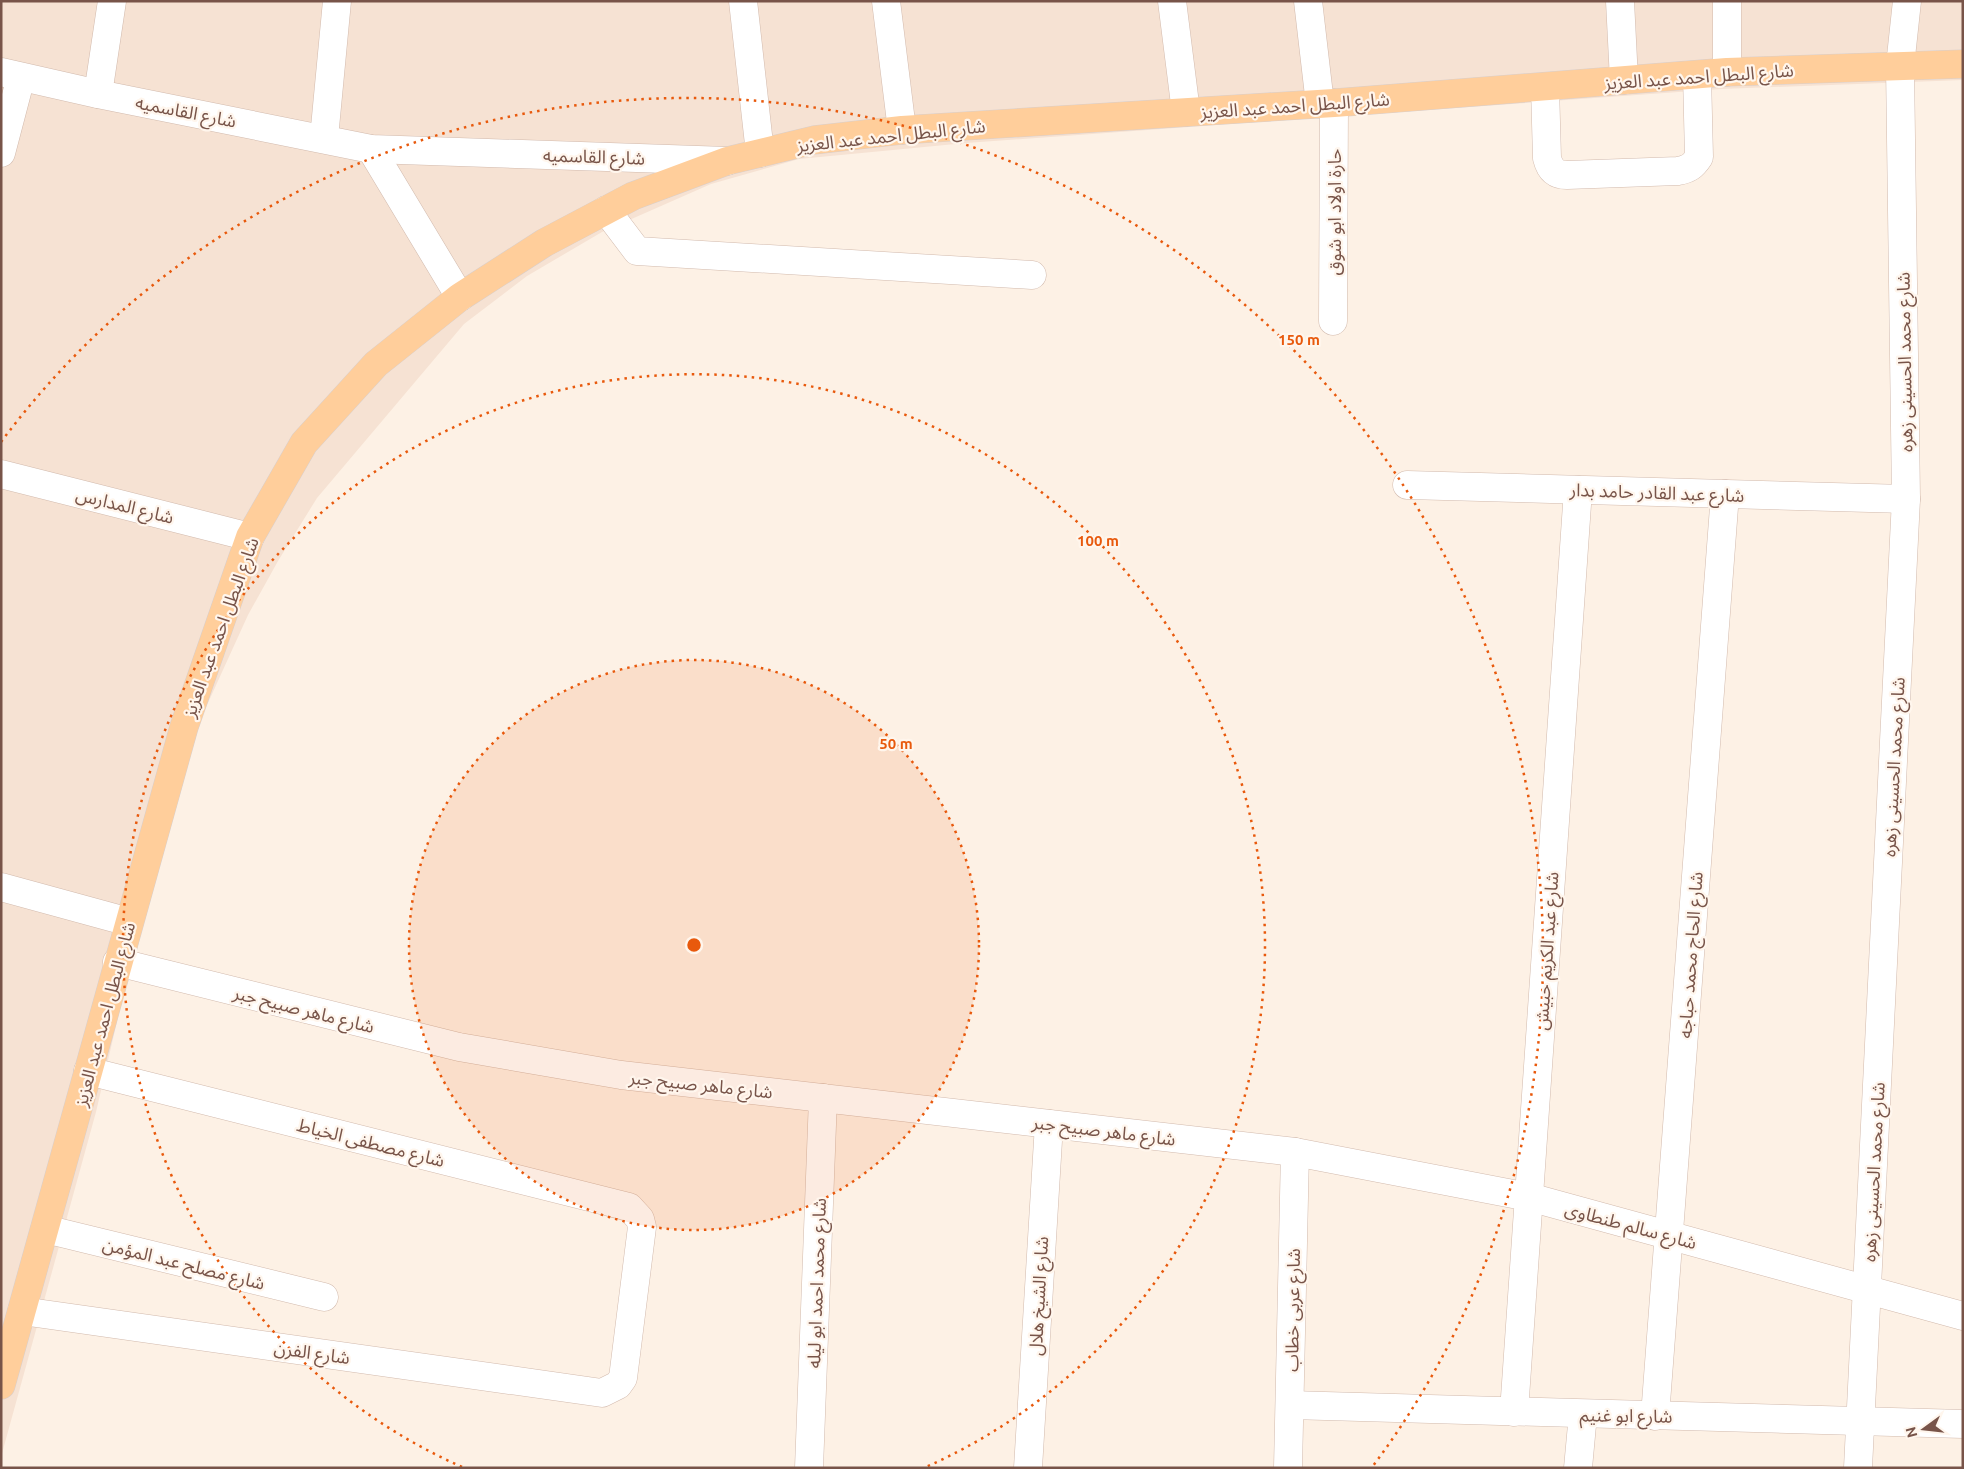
<svg xmlns="http://www.w3.org/2000/svg" width="1964" height="1469" font-family="Ubuntu,'Noto Sans Arabic',sans-serif">
  <style>
    .residential { fill: #f6e2d3 }
    .lines { fill: none; stroke-linecap: round; stroke-linejoin: round }
    .minor-casing { stroke: #d2baad; stroke-width: 29 }
    .major-casing { stroke: #d9cfcc; stroke-width: 29 }
    .minor { stroke: #fff; stroke-width: 28 }
    .major { stroke: #ffce9b; stroke-width: 28 }
    .ring { fill: none; stroke: #e8590c; stroke-width: 2.5; stroke-dasharray: 2.5 5 }
    .labels { text-anchor: middle; dominant-baseline: central; stroke-width: 4.5; stroke-linejoin: round; paint-order: stroke }
    .street-label { font-size: 18px; fill: #785449; stroke: #fff6ed }
    .centre { fill: #e8590c; stroke: #fff6ed; stroke-width: 2.5 }
    .ring-label { font-size: 15px; text-anchor: middle; font-weight: bold; fill: #e8590c; stroke: #fff6ed; stroke-width: 4.5; stroke-linejoin: round; paint-order: stroke }
  </style>
  <rect width="100%" height="100%" fill="#fdf1e5"/>
  <path class="residential" d="M1,1H1963V80L1721,89L966,143L799,159L711,184L602,232L527,276L464,324L317,498L278,561L248,615L197,727L138,931L96,1112L1,1457Z"/>
  <g class="lines">
    <defs>
      <g id="minor">
        <path d="M743,1L760,153"/>
        <path d="M886,1L902,130"/>
        <path d="M1172,1L1186,112"/>
        <path d="M1308,1L1320,104"/>
        <path d="M1620,1L1624,80"/>
        <path d="M1727,1V72"/>
        <path d="M1,72L98,94L371,149L727,161"/>
        <path d="M1545,87L1547,158C1550,170 1556,175 1567,175L1678,171C1689,169 1693,166 1699,157L1697,75"/>
        <path d="M98,94L112,1"/>
        <path d="M324,138L337,1"/>
        <path d="M371,149L460,297"/>
        <path d="M1,153L21,77"/>
        <path d="M606,210L637,251L1032,275"/>
        <path d="M1333,321L1334,103"/>
        <path d="M1,474L250,537"/>
        <path d="M1407,485L1906,499"/>
        <path d="M1,887L129,922"/>
        <path d="M117,962L459,1047L621,1075L1295,1152L1529,1197L1963,1316"/>
        <path d="M45,1229L324,1297"/>
        <path d="M22,1311L602,1393L618,1385L623,1378L642,1227L640,1219L629,1207L88,1071"/>
        <path d="M1290,1405L1963,1424"/>
        <path d="M1514,1412L1578,490"/>
        <path d="M1655,1416L1725,494"/>
        <path d="M809,1468L823,1098"/>
        <path d="M1028,1468L1049,1124"/>
        <path d="M1288,1468L1295,1152"/>
        <path d="M1578,1468L1583,1414"/>
        <path d="M1858,1468L1906,499L1900,66L1907,1"/>
      </g>
      <path id="major" d="M1,1385L184,727L250,537L304,443L376,364L460,297L544,243L633,196L727,161L814,140L902,130L1334,103L1727,72L1963,64"/>
    </defs>
    <use href="#minor" class="minor-casing"/>
    <use href="#major" class="major-casing"/>
    <use href="#minor" class="minor"/>
    <use href="#major" class="major"/>
  </g>
  <circle cx="694" cy="945" r="285" fill="#e8590c" fill-opacity=".12"/>
  <g class="ring">
    <circle cx="694" cy="945" r="285"/>
    <path d="M462 1467A571 571 0 1 1 926 1467"/>
    <path d="M1 442A856 856 0 1 1 1373 1466"/>
  </g>
  <g class="labels">
    <g class="street-label">
      <text transform="translate(1699 76) rotate(-4)">شارع البطل احمد عبد العزيز</text>
      <text transform="translate(1295 105) rotate(-4)">شارع البطل احمد عبد العزيز</text>
      <text transform="translate(186 111) rotate(11)">شارع القاسميه</text>
      <text transform="translate(891 135) rotate(-6)">شارع البطل احمد عبد العزيز</text>
      <text transform="translate(594 156) rotate(2)">شارع القاسميه</text>
      <text transform="translate(1334 212) rotate(-90)">حارة اولاد ابو شوق</text>
      <text transform="translate(1904 362) rotate(-91)">شارع محمد الحسينى زهره</text>
      <text transform="translate(1657 492) rotate(2)">شارع عبد القادر حامد بدار</text>
      <text transform="translate(125 505) rotate(14)">شارع المدارس</text>
      <text transform="translate(220 627) rotate(-70)">شارع البطل احمد عبد العزيز</text>
      <text transform="translate(1893 767) rotate(-87)">شارع محمد الحسينى زهره</text>
      <text transform="translate(1546 951) rotate(-86)">شارع عبد الكريم حبيش</text>
      <text transform="translate(1690 955) rotate(-86)">شارع الحاج محمد حباجه</text>
      <text transform="translate(304 1009) rotate(14)">شارع ماهر صبيح جبر</text>
      <text transform="translate(104 1014) rotate(-75)">شارع البطل احمد عبد العزيز</text>
      <text transform="translate(701 1084) rotate(6)">شارع ماهر صبيح جبر</text>
      <text transform="translate(1104 1130) rotate(7)">شارع ماهر صبيح جبر</text>
      <text transform="translate(371 1142) rotate(14)">شارع مصطفى الخياط</text>
      <text transform="translate(1873 1172) rotate(-87)">شارع محمد الحسينى زهره</text>
      <text transform="translate(1631 1225) rotate(15)">شارع سالم طنطاوى</text>
      <text transform="translate(184 1263) rotate(14)">شارع مصلح عبد المؤمن</text>
      <text transform="translate(816 1283) rotate(-88)">شارع محمد احمد ابو ليله</text>
      <text transform="translate(1038 1296) rotate(-87)">شارع الشيخ هلال</text>
      <text transform="translate(1292 1310) rotate(-89)">شارع عربى خطاب</text>
      <text transform="translate(312 1352) rotate(8)">شارع الفرن</text>
      <text transform="translate(1626 1415) rotate(1)">شارع ابو غنيم</text>
    </g>
  </g>
  <circle cx="694" cy="945" r="8" class="centre"/>
  <g class="ring-label">
    <text x="1299" y="345">150 m</text>
    <text x="1098" y="546">100 m</text>
    <text x="896" y="749">50 m</text>
  </g>
  <rect width="1964" height="1469" fill="none" stroke="#785449" stroke-width="5"/>
  <g transform="translate(1924 1429) rotate(255)" stroke="#fff6ed" stroke-width="4" paint-order="stroke">
  <path d="M0-4L9 19L0 12L-9 19Z" fill="#785449"/>
  <text y="-8" font-size="14" font-weight="bold" text-anchor="middle" fill="#785449">N</text>
  </g>
</svg>
